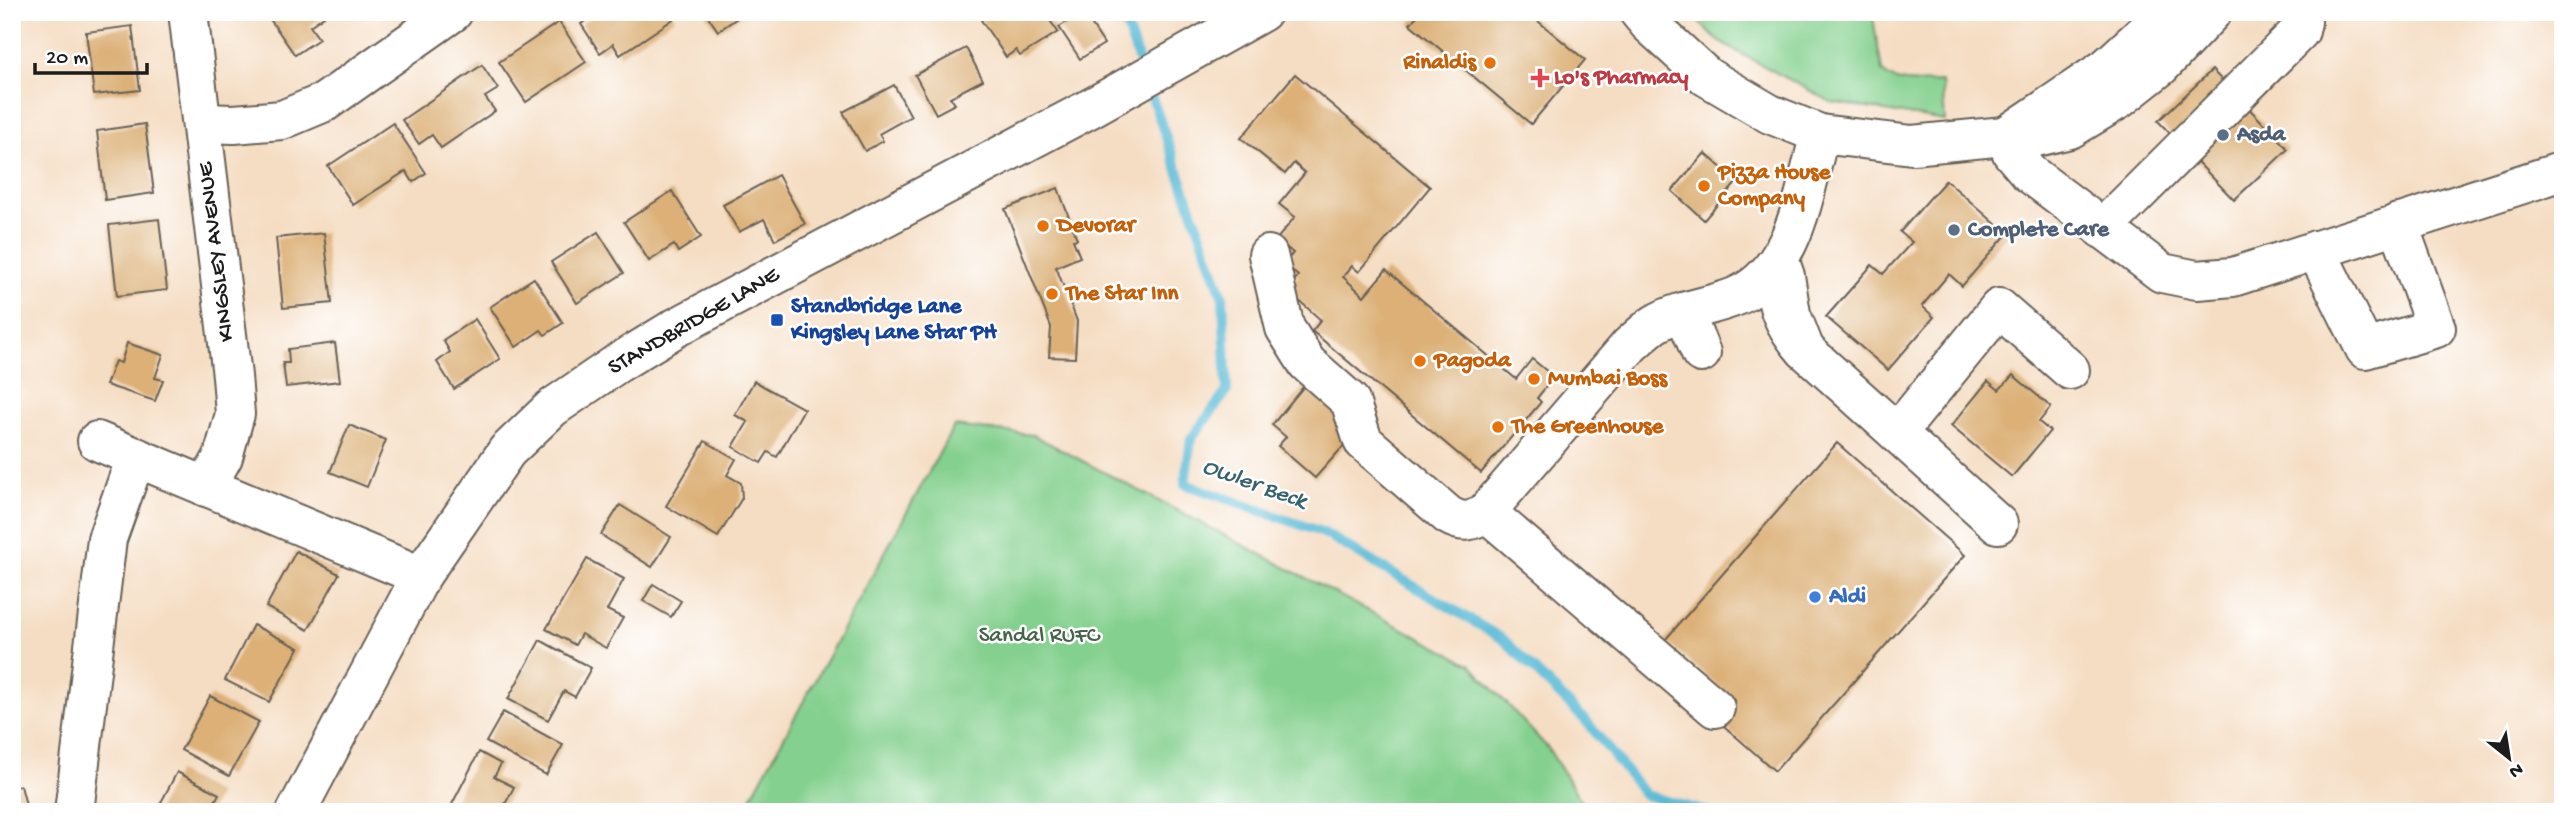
<svg xmlns="http://www.w3.org/2000/svg" width="2575" height="824" font-family="'Gochi Hand',sans-serif">
  <style>
    .green { fill: #84d08e; stroke: #507655; stroke-width: 2 }
    .lines { fill: none; stroke-linecap: round; stroke-linejoin: round }
    .stream { stroke: #57b9d5; stroke-width: 10 }
    .building { fill: #dcb077 }
    .minor-casing { stroke: #686056; stroke-width: 42 }
    .major-casing { stroke: #686056; stroke-width: 42 }
    .minor { stroke: #fff; stroke-width: 38 }
    .major { stroke: #fff; stroke-width: 38 }
    .food-dot { fill: #e8710a; stroke: #fff; stroke-width: 2.5 }
    .health-dot { fill: #e0444e; stroke: #fff; stroke-width: 2.5 }
    .service-dot { fill: #5c6f8a; stroke: #fff; stroke-width: 2.5 }
    .transit-dot { fill: #1a4fb4; stroke: #fff; stroke-width: 2.5 }
    .shop-dot { fill: #3f7fe0; stroke: #fff; stroke-width: 2.5 }
    .labels { text-anchor: middle; dominant-baseline: central; stroke-width: 5; stroke-linejoin: round; paint-order: stroke }
    .food-label { font-size: 23px; font-weight: bold; fill: #c56008; stroke: #fff; text-anchor: start }
    .health-label { font-size: 23px; font-weight: bold; fill: #be3a42; stroke: #fff; text-anchor: start }
    .service-label { font-size: 23px; font-weight: bold; fill: #4e5e75; stroke: #fff; text-anchor: start }
    .street-label { font-size: 23px; fill: #1c1c1c; stroke: #fff }
    .transit-label { font-size: 23px; font-weight: bold; fill: #164399; stroke: #fff; text-anchor: start }
    .shop-label { font-size: 23px; font-weight: bold; fill: #366cbe; stroke: #fff; text-anchor: start }
    .park-label { font-size: 23px; fill: #46644a; stroke: #fff }
    .water-label { font-size: 24px; font-style: italic; fill: #37636f; stroke: #fff }
  </style>
  <rect width="100%" height="100%" fill="#fff"/>
  <filter id="ink" filterUnits="userSpaceOnUse"><feTurbulence type="fractalNoise" baseFrequency=".0143" numOctaves="2"/><feDisplacementMap in="SourceGraphic" scale="14" xChannelSelector="R" yChannelSelector="G"/><feConvolveMatrix kernelMatrix="1 2 1 2 8 2 1 2 1" color-interpolation-filters="sRGB"/></filter>
  <filter id="wash" filterUnits="userSpaceOnUse"><feTurbulence type="fractalNoise" baseFrequency=".00686" numOctaves="4" result="noise"/><feDisplacementMap in="SourceGraphic" scale="28" xChannelSelector="R" yChannelSelector="G"/><feGaussianBlur stdDeviation="1.57" result="paint"/><feColorMatrix in="noise" values="0 0 0 0 0 0 0 0 0 0 0 0 0 0 0 0 0 1.4 0 .05"/><feComposite in="paint" operator="in"/></filter>
  <g filter="url(#wash)">
    <rect width="100%" height="100%" fill="#f5ddc3"/>
    <g class="green">
      <path d="M1688,12H1872L1882,71C1895,87 1923,82 1942,82L1945,121L1831,102L1719,42Z"/>
      <path d="M954,426L1033,435L1470,664L1548,748L1588,812H743Z"/>
    </g>
    <g class="lines">
      <path class="stream" d="M1119,12L1125,22L1223,297L1227,391L1191,439L1185,484L1324,533L1503,639L1587,722L1645,795L1707,812"/>
    </g>
    <g id="blocks">
      <g class="building">
        <path d="M265,12H321L324,16L310,26L319,39L295,55Z"/>
        <path d="M599,12H671L675,18L620,55L613,44L600,53L581,24Z"/>
        <path d="M705,12H746L718,31Z"/>
        <path d="M992,12H1044L1058,32L1020,56L1016,50L1006,57L981,20Z"/>
        <path d="M1083,12L1104,44L1080,59L1059,27Z"/>
        <path d="M1420,12H1527L1585,60L1531,124L1410,24Z"/>
        <path d="M559,22L586,62L526,102L499,62Z"/>
        <path d="M132,26L140,90L94,95L86,32Z"/>
        <path d="M966,48L983,80L950,97L955,104L936,114L915,75Z"/>
        <path d="M482,65L498,89L485,97L495,111L441,148L432,135L419,144L402,120Z"/>
        <path d="M2212,70L2288,149L2234,200L2158,121Z"/>
        <path d="M1295,74L1430,187L1359,272L1352,266L1343,277L1364,296L1386,270L1516,379L1532,359L1554,377L1537,398L1541,402L1481,473L1312,331L1321,320L1287,290L1298,276L1284,264L1293,253L1277,239L1295,217L1279,204L1305,173L1294,163L1285,174L1241,138Z"/>
        <path d="M894,85L911,116L879,134L883,141L865,151L843,112Z"/>
        <path d="M393,123L426,173L413,182L406,171L353,205L328,166Z"/>
        <path d="M145,124L154,193L105,200L97,131Z"/>
        <path d="M1705,153L1737,182L1704,220L1672,191Z"/>
        <path d="M778,175L805,224L775,240L764,219L739,232L723,205Z"/>
        <path d="M1946,180L2007,234L1962,286L1949,274L1922,306L1934,317L1888,370L1826,317L1872,265L1883,274L1912,242L1900,232Z"/>
        <path d="M1058,188L1077,239L1073,240L1080,257L1056,267L1077,321L1075,358L1049,357L1051,327L1005,209Z"/>
        <path d="M672,191L701,237L678,252L674,245L649,261L624,222Z"/>
        <path d="M159,219L167,290L117,296L109,225Z"/>
        <path d="M598,232L624,273L577,303L551,262Z"/>
        <path d="M324,233L332,303L283,308L276,238Z"/>
        <path d="M534,278L563,323L545,335L541,330L516,347L490,307Z"/>
        <path d="M475,319L500,359L454,389L437,362L450,352L443,340Z"/>
        <path d="M127,343L163,355L155,378L163,380L155,401L106,385L115,361L121,363Z"/>
        <path d="M335,343L340,381L286,387L283,363H289L288,349Z"/>
        <path d="M2013,375L2051,407L2039,422L2050,431L2012,477L1951,426L1988,381L1999,390Z"/>
        <path d="M754,381L804,409L777,457L768,452L761,463L733,447L748,422L735,415Z"/>
        <path d="M1304,386L1356,432L1315,478L1278,446L1286,437L1272,425Z"/>
        <path d="M349,425L386,440L367,487L330,472Z"/>
        <path d="M705,441L736,459L727,475L741,483L742,498L718,537L666,506Z"/>
        <path d="M1837,443L1965,555L1775,771L1717,720L1734,700L1665,640Z"/>
        <path d="M620,505L671,537L652,567L601,535Z"/>
        <path d="M296,551L339,574L308,630L266,607Z"/>
        <path d="M587,559L624,579L607,610L623,618L606,648L581,634L575,645L546,629Z"/>
        <path d="M653,584L681,601L671,617L643,601Z"/>
        <path d="M253,625L299,648L269,702L225,680Z"/>
        <path d="M540,640L591,668L575,697L564,691L548,720L508,699Z"/>
        <path d="M210,696L259,722L229,776L181,750Z"/>
        <path d="M503,712L563,745L546,775L486,742Z"/>
        <path d="M479,752L501,764L494,777L514,787L501,812H448Z"/>
        <path d="M177,772L219,794L209,812H156Z"/>
        <path d="M21,786L26,805L12,808V787Z"/>
      </g>
    </g>
  </g>
  <g filter="url(#ink)">
    <use href="#blocks" fill-opacity="0" stroke="#686056" stroke-width="2"/>
    <g class="lines">
      <defs>
        <g id="minor">
          <path d="M188,12L232,376L235,414L223,457L206,487"/>
          <path d="M1639,12L1649,24L1707,77L1770,114L1820,134L1912,145L2005,136L2036,137L2070,129L2118,100L2161,66L2212,12"/>
          <path d="M202,123L234,124L282,120L325,102L453,12"/>
          <path d="M2010,133L2106,68L2141,36L2162,12"/>
          <path d="M2005,136L2012,153L2029,173L2162,273L2197,280L2233,277L2563,171"/>
          <path d="M2102,229L2300,31L2302,22L2301,12"/>
          <path d="M2316,250L2365,349L2436,328L2398,223"/>
          <path d="M1268,255L1285,328L1307,363L1350,401L1363,441L1448,515C1463,524 1472,522 1486,512L1630,345C1638,338 1646,330 1655,324C1680,309 1711,307 1737,296C1796,270 1804,190 1820,134"/>
          <path d="M1772,271C1777,306 1781,323 1805,350L1791,314L1785,276L1779,259"/>
          <path d="M1684,312L1701,353"/>
          <path d="M1805,350L1998,524"/>
          <path d="M1897,433L1999,308L2070,370"/>
          <path d="M97,441L421,576"/>
          <path d="M1486,512L1715,708"/>
          <path d="M74,812L107,539L136,457"/>
        </g>
        <path id="major" d="M296,812L421,576L507,451L552,408L618,363L677,327L1089,109L1262,12"/>
      </defs>
      <use href="#minor" class="minor-casing"/>
      <use href="#major" class="major-casing"/>
      <use href="#minor" class="minor"/>
      <use href="#major" class="major"/>
    </g>
  </g>
  <g class="food-dot">
    <circle cx="1490" cy="63" r="7"/>
    <circle cx="1704" cy="186" r="7"/>
    <circle cx="1043" cy="226" r="7"/>
    <circle cx="1052" cy="294" r="7"/>
    <circle cx="1420" cy="361" r="7"/>
    <circle cx="1534" cy="379" r="7"/>
    <circle cx="1498" cy="427" r="7"/>
  </g>
  <path class="health-dot" d="M1536.5 67.5h7v7h7v7h-7v7h-7v-7h-7v-7h7z"/>
  <g class="service-dot">
    <circle cx="2223" cy="135" r="7"/>
    <circle cx="1954" cy="230" r="7"/>
  </g>
  <rect class="transit-dot" x="770" y="313" width="14" height="14" rx="3.5"/>
  <circle class="shop-dot" cx="1815" cy="597" r="7"/>
  <g class="labels">
    <g class="food-label">
      <text x="1476" y="63" text-anchor="end">Rinaldis</text>
      <text x="1718" y="173">Pizza House<tspan x="1718" dy="26">Company</tspan></text>
      <text x="1057" y="226">Devorar</text>
      <text x="1066" y="294">The Star Inn</text>
      <text x="1434" y="361">Pagoda</text>
      <text x="1548" y="379">Mumbai Boss</text>
      <text x="1512" y="427">The Greenhouse</text>
    </g>
    <g class="health-label">
      <text x="1554" y="78">Lo's Pharmacy</text>
    </g>
    <g class="service-label">
      <text x="2237" y="135">Asda</text>
      <text x="1968" y="230">Complete Care</text>
    </g>
    <g class="street-label">
      <text transform="translate(217 252) rotate(-97)">KINGSLEY AVENUE</text>
      <text transform="translate(694 322) rotate(-30)">STANDBRIDGE LANE</text>
    </g>
    <g class="transit-label">
      <text x="791" y="307">Standbridge Lane<tspan x="791" dy="26">Kingsley Lane Star PH</tspan></text>
    </g>
    <g class="shop-label">
      <text x="1829" y="597">Aldi</text>
    </g>
    <g class="park-label">
      <text x="1039" y="636">Sandal RUFC</text>
    </g>
    <g class="water-label">
      <text transform="translate(1254 485) rotate(20)">Owler Beck</text>
    </g>
  </g>
  <rect width="2575" height="824" fill="none" stroke="#fff" stroke-width="42"/>
  <g transform="translate(2509 758) rotate(150)" stroke="#ffffff" stroke-width="5" paint-order="stroke">
  <path d="M0-5L12 26L0 18L-12 26Z" fill="#1c1c1c"/>
  <text y="-10" font-size="19" font-weight="bold" text-anchor="middle" fill="#1c1c1c">N</text>
  </g>
  <path d="M35 63v10h112v-10" fill="none" stroke="#1c1c1c" stroke-width="3.5"/>
  <text x="46" y="63" font-size="21" fill="#1c1c1c" stroke="#ffffff" stroke-width="5" paint-order="stroke">20 m</text>
</svg>
